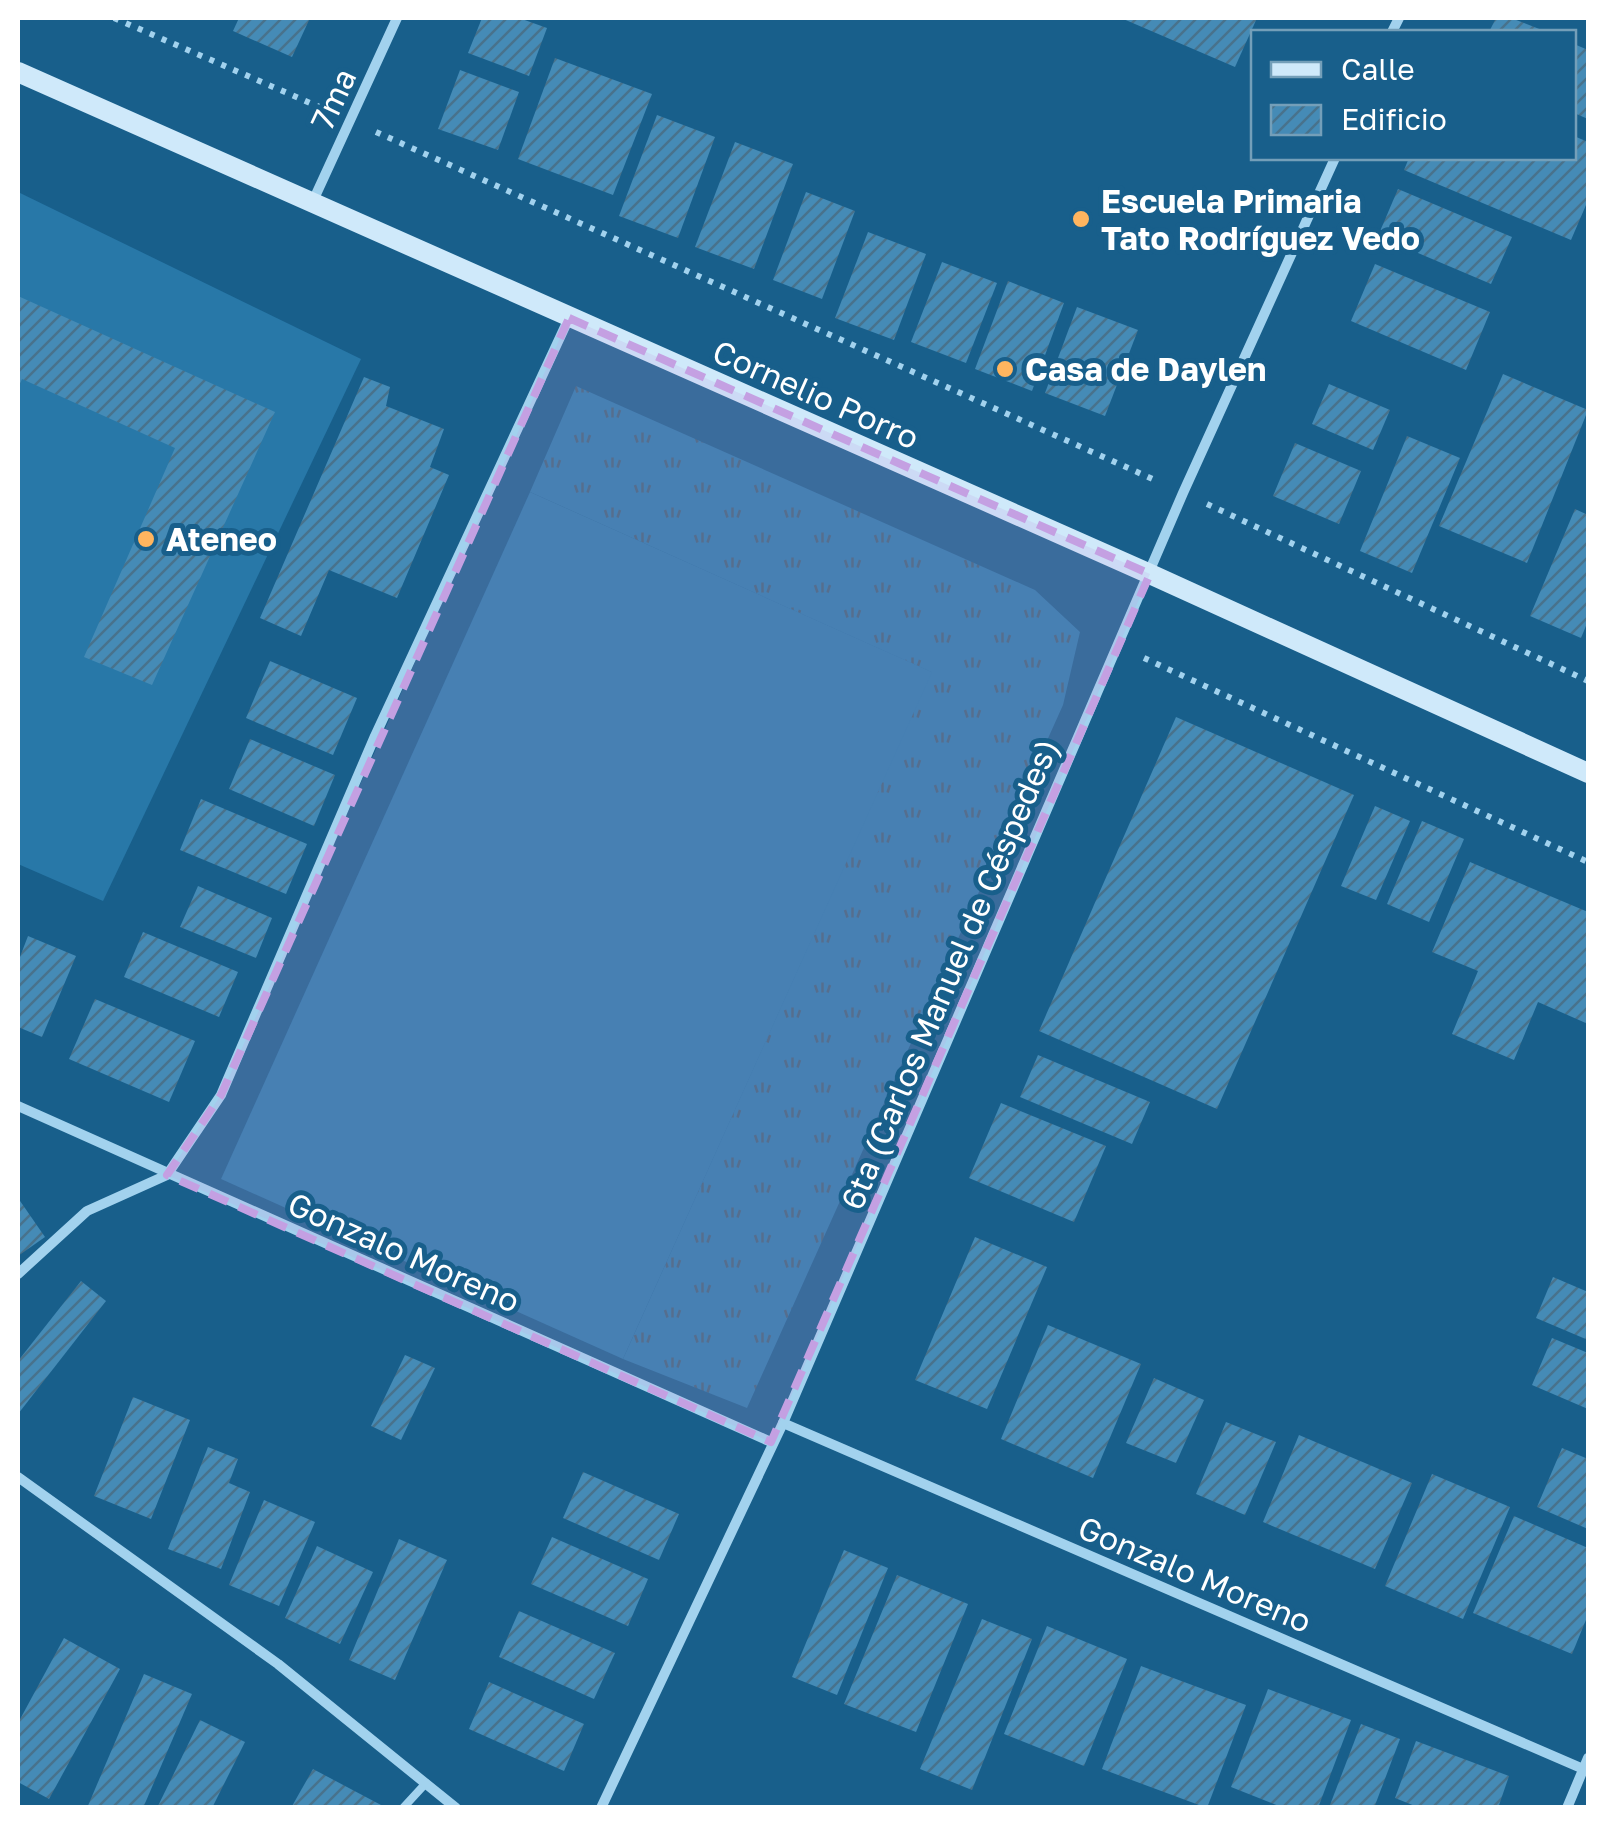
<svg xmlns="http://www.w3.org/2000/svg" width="1606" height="1825" font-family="'Golos Text',sans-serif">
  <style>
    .grass { fill: url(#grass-tufts) }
    .pitch { fill: #2878a8 }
    .building { fill: url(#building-hatch) }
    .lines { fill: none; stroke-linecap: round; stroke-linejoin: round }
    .path { stroke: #a2d2ee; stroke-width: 6; stroke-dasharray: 5 8; stroke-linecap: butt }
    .lane { stroke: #a2d2ee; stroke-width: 8 }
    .street { stroke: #a2d2ee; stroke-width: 10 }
    .secondary { stroke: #cfe9fa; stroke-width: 20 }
    .marked { fill: #c4a0e2; fill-opacity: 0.2; stroke: #c4a0e2; stroke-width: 8; stroke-dasharray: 20 12; stroke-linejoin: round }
    .poi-dot { fill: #ffb55f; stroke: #185f8b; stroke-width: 4 }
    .labels { text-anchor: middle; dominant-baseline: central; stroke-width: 10; stroke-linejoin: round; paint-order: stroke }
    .street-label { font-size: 32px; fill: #fff; stroke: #185f8b }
    .poi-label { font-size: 32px; font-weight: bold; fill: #fff; stroke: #185f8b; text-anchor: start }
  </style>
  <defs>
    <pattern id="grass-tufts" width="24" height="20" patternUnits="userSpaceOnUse" patternTransform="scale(2.5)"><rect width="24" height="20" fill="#2878a8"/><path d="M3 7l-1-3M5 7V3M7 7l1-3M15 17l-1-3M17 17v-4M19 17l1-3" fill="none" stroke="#3a627a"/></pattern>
    <pattern id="building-hatch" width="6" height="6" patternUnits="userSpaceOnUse" patternTransform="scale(2.5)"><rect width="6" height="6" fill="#458bb6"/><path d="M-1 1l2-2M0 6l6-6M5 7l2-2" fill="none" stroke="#48728c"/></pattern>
  </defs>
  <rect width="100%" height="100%" fill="#185f8b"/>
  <path class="grass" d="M576,386L1035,590L1080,632L1063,705L747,1408L623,1359L931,672L530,492Z"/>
  <g class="pitch">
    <path d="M18,192L361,359L103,901L18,864Z"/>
    <path d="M530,492L932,672L623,1359L221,1179Z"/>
  </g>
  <g class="building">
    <path d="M239,18H310L292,57L233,31Z"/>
    <path d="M482,18H519L547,28L529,76L468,53Z"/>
    <path d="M1121,18H1257L1235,67Z"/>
    <path d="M1496,18H1511L1547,32H1489Z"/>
    <path d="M1574,44L1588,50V119L1574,113Z"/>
    <path d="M555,58L652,94L613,195L518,159Z"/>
    <path d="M460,70L519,92L498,150L438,129Z"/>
    <path d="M657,115L715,137L678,238L619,216Z"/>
    <path d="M1574,136L1588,142V206L1586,205L1571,240L1404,170L1409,158H1574Z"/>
    <path d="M735,142L793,164L754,269L695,247Z"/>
    <path d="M1398,189L1512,237L1491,284L1378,236Z"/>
    <path d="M806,192L855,211L822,299L773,280Z"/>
    <path d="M868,232L926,254L894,340L835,318Z"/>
    <path d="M942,262L997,283L966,363L911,342Z"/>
    <path d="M1375,264L1490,312L1466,370L1351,321Z"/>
    <path d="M1008,281L1064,303L1032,391L975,369Z"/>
    <path d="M18,296L275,412L152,685L84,657L175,448L22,379L18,389Z"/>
    <path d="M1077,307L1138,330L1105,416L1045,393Z"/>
    <path d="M1503,374L1588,410L1527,563L1439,526Z"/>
    <path d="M364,377L390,387L386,406L444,429L430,467L449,475L397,598L329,570L301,636L260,618Z"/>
    <path d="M1329,384L1390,410L1373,450L1312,424Z"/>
    <path d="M1407,436L1460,458L1412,573L1360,551Z"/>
    <path d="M1295,443L1361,471L1339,524L1273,496Z"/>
    <path d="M1575,509L1588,515V621L1581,638L1530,616Z"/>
    <path d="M270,661L357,698L333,755L246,718Z"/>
    <path d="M1176,717L1354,795L1217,1109L1039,1031Z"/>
    <path d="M250,739L335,775L314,826L229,789Z"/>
    <path d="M201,799L307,844L286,894L180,850Z"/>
    <path d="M1375,806L1410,821L1376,900L1341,886Z"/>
    <path d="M1422,821L1464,839L1429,922L1387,904Z"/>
    <path d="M1470,862L1588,912V1024L1538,1002L1514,1060L1452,1034L1478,971L1432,952Z"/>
    <path d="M198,886L272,918L256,958L180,927Z"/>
    <path d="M143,932L238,972L219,1017L124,977Z"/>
    <path d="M28,936L76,956L42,1037L18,1027V962Z"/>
    <path d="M95,999L195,1041L169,1102L69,1059Z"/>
    <path d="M1038,1055L1150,1102L1132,1144L1020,1097Z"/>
    <path d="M1001,1103L1106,1146L1074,1222L969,1178Z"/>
    <path d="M18,1198L45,1237L18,1256Z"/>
    <path d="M975,1237L1047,1267L987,1409L915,1380Z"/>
    <path d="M1553,1277L1588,1292V1340L1536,1318Z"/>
    <path d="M81,1281L106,1301L18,1414V1361Z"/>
    <path d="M1048,1325L1141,1364L1093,1478L1001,1439Z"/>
    <path d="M1552,1338L1588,1353V1409L1532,1385Z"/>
    <path d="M405,1355L435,1368L401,1440L371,1426Z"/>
    <path d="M1154,1378L1204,1400L1176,1463L1126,1443Z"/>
    <path d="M133,1397L190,1420L151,1519L94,1496Z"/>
    <path d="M1226,1422L1276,1442L1245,1515L1196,1494Z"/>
    <path d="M1299,1435L1412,1483L1375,1569L1263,1522Z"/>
    <path d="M208,1447L238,1459L229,1483L250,1492L221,1569L168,1549Z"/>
    <path d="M1562,1448L1588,1459V1529L1537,1507Z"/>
    <path d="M583,1472L679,1514L659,1560L563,1518Z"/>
    <path d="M1432,1474L1510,1507L1463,1619L1385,1586Z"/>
    <path d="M264,1500L315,1522L279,1606L229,1585Z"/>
    <path d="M1514,1516L1588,1548V1615L1572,1654L1473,1613Z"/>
    <path d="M552,1537L648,1579L628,1626L531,1584Z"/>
    <path d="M399,1539L447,1560L395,1680L349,1660Z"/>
    <path d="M317,1546L373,1572L340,1644L285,1618Z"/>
    <path d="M844,1550L888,1568L837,1695L792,1677Z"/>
    <path d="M897,1575L968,1604L916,1732L844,1704Z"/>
    <path d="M519,1611L615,1653L594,1699L499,1657Z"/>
    <path d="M982,1619L1032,1639L972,1790L920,1769Z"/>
    <path d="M1047,1626L1127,1659L1084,1766L1004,1734Z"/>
    <path d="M64,1638L120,1669L49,1799L18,1782V1723Z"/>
    <path d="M1141,1666L1246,1705L1207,1808L1102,1769Z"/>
    <path d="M144,1674L192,1694L143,1808H87Z"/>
    <path d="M489,1682L584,1724L564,1771L469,1729Z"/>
    <path d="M1268,1689L1351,1720L1318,1808H1284L1231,1787Z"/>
    <path d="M200,1720L245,1742L212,1808H157Z"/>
    <path d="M1361,1724L1400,1739L1374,1808H1337L1330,1805Z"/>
    <path d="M1416,1741L1509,1776L1498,1808H1420L1395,1798Z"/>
    <path d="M313,1769L381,1805L378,1808H291Z"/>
  </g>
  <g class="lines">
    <g class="path">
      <path d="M114,18L324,109"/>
      <path d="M376,132L1155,480"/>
      <path d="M1207,504L1588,681"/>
      <path d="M1144,658L1588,862"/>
    </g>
    <path class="lane" d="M403,1808L426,1783"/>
    <g class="street">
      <path d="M1392,32L1399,18"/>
      <path d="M313,201L397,18"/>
      <path d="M18,1106L771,1442"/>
      <path d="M18,1274L87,1211L167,1175L221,1095L375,736L569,318"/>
      <path d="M783,1423L1588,1771"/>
      <path d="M18,1477L278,1664L456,1808"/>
      <path d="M601,1808L783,1423L1183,493L1335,158"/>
      <path d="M1567,1808L1588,1758"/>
    </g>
    <path class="secondary" d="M18,72L1150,574L1588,773"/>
  </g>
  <path class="marked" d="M569,318L1150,574L771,1442L167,1175L221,1095Z"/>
  <g class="poi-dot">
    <circle cx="1081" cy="219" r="10"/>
    <circle cx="1005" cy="369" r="10"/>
    <circle cx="146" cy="539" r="10"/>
  </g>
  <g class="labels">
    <g class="street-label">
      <text transform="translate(333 99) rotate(-65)">7ma</text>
      <text transform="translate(816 394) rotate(24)">Cornelio Porro</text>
      <text transform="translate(949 974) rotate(-67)">6ta (Carlos Manuel de Céspedes)</text>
      <text transform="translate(404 1252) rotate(24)">Gonzalo Moreno</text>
      <text transform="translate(1195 1574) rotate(23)">Gonzalo Moreno</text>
    </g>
    <g class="poi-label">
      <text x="1101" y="201">Escuela Primaria<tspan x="1101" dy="37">Tato Rodríguez Vedo</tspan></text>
      <text x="1025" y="369">Casa de Daylen</text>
      <text x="166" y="539">Ateneo</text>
    </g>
  </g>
  <rect width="1606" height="1825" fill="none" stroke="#ffffff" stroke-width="40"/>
  <rect x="1251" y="30" width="325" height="130" fill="#185f8b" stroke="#749fb9" stroke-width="2.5"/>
  <rect x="1271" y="62" width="50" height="15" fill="#cfe9fa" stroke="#749fb9" stroke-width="2.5"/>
  <text x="1341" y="80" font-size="30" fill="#ffffff">Calle</text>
  <rect x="1271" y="105" width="50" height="30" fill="url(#building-hatch)" stroke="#749fb9" stroke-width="2.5"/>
  <text x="1341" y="130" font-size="30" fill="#ffffff">Edificio</text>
</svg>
